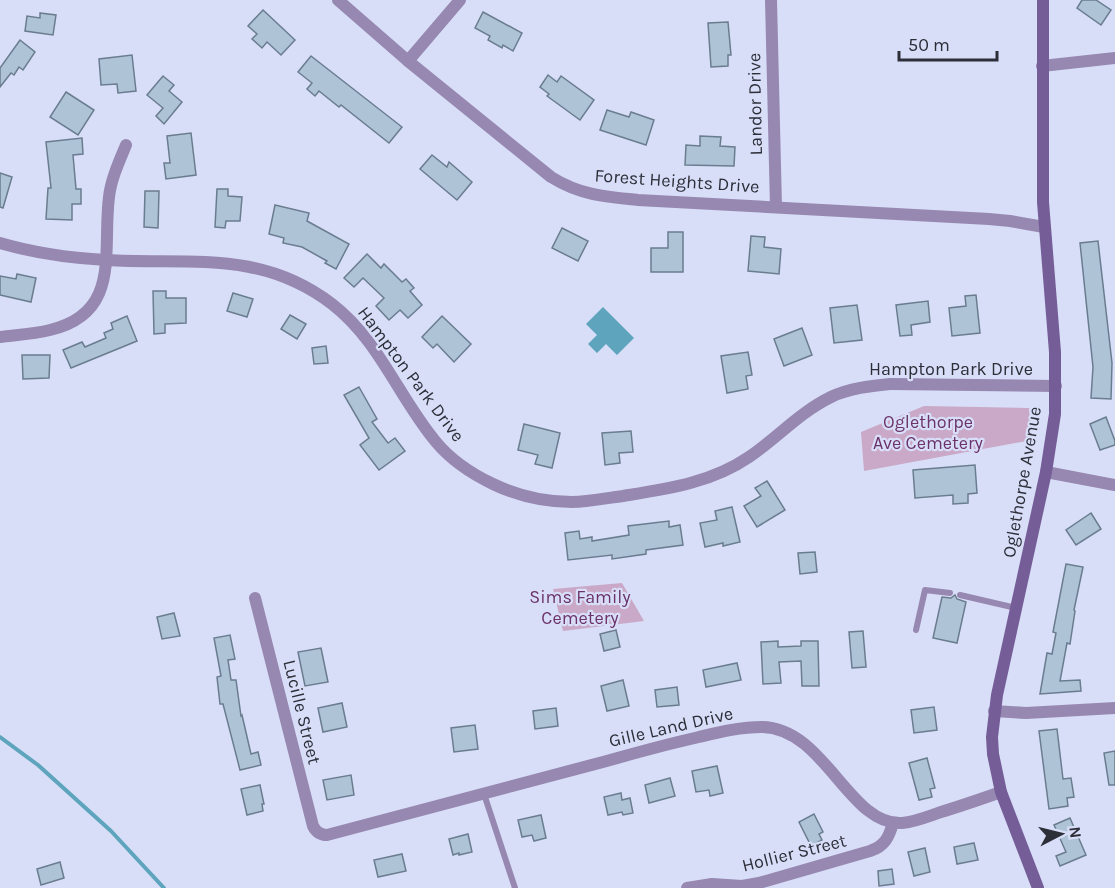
<svg xmlns="http://www.w3.org/2000/svg" width="1115" height="888" font-family="Karla,sans-serif">
  <style>
    .green { fill: #c9a9c7 }
    .water { fill: #5da4bc }
    .lines { fill: none; stroke-linecap: round; stroke-linejoin: round }
    .stream { stroke: #5da4bc; stroke-width: 4 }
    .building { fill: #afc3d7; stroke: #6a7d8f; stroke-width: 1.5 }
    .service { stroke: #9788b1; stroke-width: 6 }
    .minor { stroke: #9788b1; stroke-width: 12 }
    .tertiary { stroke: #9788b1; stroke-width: 12 }
    .secondary { stroke: #755d98; stroke-width: 12 }
    .labels { text-anchor: middle; dominant-baseline: central; stroke-width: 4.5; stroke-linejoin: round; paint-order: stroke }
    .street-label { font-size: 18px; fill: #2c2e38; stroke: #d8def8 }
    .park-label { font-size: 18px; fill: #6b3369; stroke: #d8def8 }
  </style>
  <rect width="100%" height="100%" fill="#d8def8"/>
  <g class="green">
    <path d="M924,406L1029,408L1032,440L864,471L861,432Z"/>
    <path d="M622,583L644,621L563,631L553,589Z"/>
  </g>
  <path class="water" d="M603,307L634,338L617,355L606,344L597,353L588,344L597,335L586,324Z"/>
  <g class="lines">
    <path class="stream" d="M0,737L38,765L111,831L164,888"/>
  </g>
  <g class="building">
    <path d="M1082,0H1096L1111,10L1101,25L1077,8Z"/>
    <path d="M263,10L295,40L281,55L267,42L262,48L252,39L257,34L248,26Z"/>
    <path d="M483,12L522,33L513,51L503,45L502,48L488,40L490,36L475,28Z"/>
    <path d="M40,13L56,15L53,35L25,31L27,16L40,18Z"/>
    <path d="M728,22L731,55H728V66L711,67L708,23Z"/>
    <path d="M20,40L35,52L23,70L19,67L14,75L11,73L0,87V68Z"/>
    <path d="M132,55L136,91L118,93L117,84L101,85L99,59Z"/>
    <path d="M311,56L402,127L389,143L341,105L339,107L319,91L315,96L307,89L312,83L298,72Z"/>
    <path d="M548,75L557,82L561,76L594,100L580,120L547,96L549,94L540,87Z"/>
    <path d="M163,76L174,85L169,91L182,102L164,124L156,116L163,108L147,95Z"/>
    <path d="M66,92L94,110L78,135L50,117Z"/>
    <path d="M607,110L629,117L631,112L654,120L646,145L600,130Z"/>
    <path d="M191,133L196,175L166,179L164,163H170L167,136Z"/>
    <path d="M700,136L721,137L720,146L735,147L734,166L685,165L686,145L700,146Z"/>
    <path d="M82,138L83,154L73,155L76,189H81V204H72V220L46,219L48,188H51L46,142Z"/>
    <path d="M432,155L447,167L449,162L472,182L457,200L420,169Z"/>
    <path d="M0,173L12,177L3,208L0,207Z"/>
    <path d="M217,189H228V196L242,197L240,221H226L225,228L215,227Z"/>
    <path d="M145,191H159L158,228L144,227Z"/>
    <path d="M275,205L309,213L307,221L349,244L336,269L325,263L327,261L302,247L283,243L284,238L269,234Z"/>
    <path d="M562,228L588,241L578,261L552,248Z"/>
    <path d="M668,232H683V272H651V248H668Z"/>
    <path d="M751,236L765,237L764,247L781,249L779,274L748,271Z"/>
    <path d="M1098,241L1112,363L1111,399L1091,398L1093,367L1080,243Z"/>
    <path d="M367,254L381,268L384,264L402,282L406,279L414,288L410,291L422,305L408,318L400,310L389,320L376,306L384,298L363,278L354,287L344,278Z"/>
    <path d="M17,274L36,278L31,302L0,295V276L16,279Z"/>
    <path d="M153,291H166V298H186V323L165,324V333L154,334Z"/>
    <path d="M233,293L253,299L247,317L227,311Z"/>
    <path d="M976,295L980,333L952,336L949,308L966,306L965,296Z"/>
    <path d="M928,301L930,322L911,325L912,335L900,336L896,305Z"/>
    <path d="M857,305L862,340L834,343L830,308Z"/>
    <path d="M290,315L306,324L297,339L281,329Z"/>
    <path d="M127,316L137,341L71,368L63,350L82,342L85,347L106,338L104,333L113,329L111,323Z"/>
    <path d="M442,316L471,344L454,362L437,344L433,348L422,337Z"/>
    <path d="M802,328L812,355L784,366L774,339Z"/>
    <path d="M326,346L328,363L314,364L312,348Z"/>
    <path d="M748,352L752,375L746,376L748,389L727,393L721,356Z"/>
    <path d="M22,355H50L49,378L23,379Z"/>
    <path d="M359,387L377,419L372,422L388,443L395,438L405,451L379,470L360,445L369,438L344,395Z"/>
    <path d="M1106,417L1115,441V445L1100,450L1090,424Z"/>
    <path d="M524,424L560,433L552,468L535,464L538,455L518,450Z"/>
    <path d="M631,431L633,452L619,453L620,463L605,465L602,433Z"/>
    <path d="M975,465L977,493L968,494V503L953,504V495L915,498L913,470Z"/>
    <path d="M767,481L785,510L757,527L744,506L761,496L755,488Z"/>
    <path d="M732,507L740,542L723,546V543L705,547L700,523L717,520L715,511Z"/>
    <path d="M1091,513L1101,529L1076,545L1066,530Z"/>
    <path d="M669,521V527L680,525L683,545L646,550V554L612,559V555L568,560L565,533L579,531L580,539L592,537V541L629,535L628,526Z"/>
    <path d="M815,552L817,572L800,574L798,553Z"/>
    <path d="M1066,564L1083,567L1074,610L1075,611L1070,644L1067,643L1060,681L1080,680L1081,691L1040,694L1047,653L1052,654L1056,633L1053,632Z"/>
    <path d="M955,595L957,599L966,602L957,643L933,638L942,597L951,598Z"/>
    <path d="M174,613L180,636L162,639L157,617Z"/>
    <path d="M616,630L620,647L604,651L600,634Z"/>
    <path d="M863,631L866,667L852,668L849,632Z"/>
    <path d="M230,635L235,659L228,660L231,680H236L241,716L242,715L251,754L258,752L261,765L240,770L223,704H220L217,677L221,676L214,638Z"/>
    <path d="M778,641V647L801,646V641H818L819,686H802L801,661L779,662L781,683L763,684L761,642Z"/>
    <path d="M321,648L328,682L305,686L298,652Z"/>
    <path d="M737,663L741,680L706,687L703,670Z"/>
    <path d="M623,680L629,706L607,711L601,686Z"/>
    <path d="M677,687L679,705L657,707L655,690Z"/>
    <path d="M342,703L347,727L323,732L318,708Z"/>
    <path d="M934,707L937,730L914,733L911,710Z"/>
    <path d="M556,708L558,726L535,729L533,711Z"/>
    <path d="M475,725L478,749L454,752L451,728Z"/>
    <path d="M1057,729L1063,779L1071,778L1074,797L1067,798L1068,806L1049,809L1039,731Z"/>
    <path d="M1115,751V785H1109L1104,753Z"/>
    <path d="M927,758L935,788L930,789L932,797L919,800L909,763Z"/>
    <path d="M717,766L723,793L710,796L709,790L696,792L692,771Z"/>
    <path d="M351,775L354,795L327,800L323,780Z"/>
    <path d="M670,778L675,796L649,803L645,785Z"/>
    <path d="M260,785L264,804H262L263,811L247,815L241,789Z"/>
    <path d="M621,793L622,800L630,798L633,813L623,815L622,812L608,815L604,797Z"/>
    <path d="M814,814L823,832L819,834L822,840L811,846L799,822Z"/>
    <path d="M541,815L546,838L534,841L532,835L522,837L518,820Z"/>
    <path d="M1070,818L1086,855L1060,866L1056,856L1066,852L1054,825Z"/>
    <path d="M468,834L472,852L459,855V853L453,855L449,839Z"/>
    <path d="M974,843L978,860L957,864L954,847Z"/>
    <path d="M925,848L930,872L914,876L908,852Z"/>
    <path d="M402,854L406,871L378,877L374,860Z"/>
    <path d="M60,862L64,878L41,885L37,869Z"/>
    <path d="M892,869L894,884L879,886L878,871Z"/>
  </g>
  <g class="lines">
    <g class="service">
      <path d="M960,595L1016,608"/>
      <path d="M916,630L925,590L950,593"/>
      <path d="M484,794L515,888"/>
    </g>
    <g class="minor">
      <path d="M771,0L776,207"/>
      <path d="M408,61L460,0"/>
      <path d="M1042,66L1115,58"/>
      <path d="M0,243C34,253 70,258 106,260C189,265 260,249 332,304C379,340 399,398 436,442C451,460 472,474 493,484C518,496 545,502 572,502C589,502 606,498 623,496C667,489 711,483 749,457C777,438 800,412 831,397C850,388 871,386 891,384L1056,386"/>
      <path d="M0,337C16,335 34,334 50,330C122,313 102,251 109,197C111,179 119,162 126,145"/>
      <path d="M1046,472L1115,485"/>
      <path d="M255,598L313,826C316,832 320,835 327,835C419,811 511,787 603,762C635,753 667,744 699,737C720,732 740,727 762,727C825,728 849,826 902,823C915,822 929,816 941,812C961,806 981,799 1001,792"/>
      <path d="M994,711L1026,713L1115,708"/>
      <path d="M687,888L712,884L742,886L759,883L870,851C885,846 889,837 893,823"/>
    </g>
    <path class="tertiary" d="M338,0L408,61L551,177C580,195 605,197 638,200L989,219L1010,221L1044,227"/>
    <path class="secondary" d="M1038,888L1001,792L993,754L992,737L997,695L1046,472L1055,414V352L1043,202V0"/>
  </g>
  <g class="labels">
    <g class="street-label">
      <text transform="translate(755 104) rotate(-91)">Landor Drive</text>
      <text transform="translate(677 181) rotate(4)">Forest Heights Drive</text>
      <text x="951" y="369">Hampton Park Drive</text>
      <text transform="translate(411 374) rotate(53)">Hampton Park Drive</text>
      <text transform="translate(1022 482) rotate(-80)">Oglethorpe Avenue</text>
      <text transform="translate(302 712) rotate(76)">Lucille Street</text>
      <text transform="translate(671 727) rotate(-13)">Gille Land Drive</text>
      <text transform="translate(794 853) rotate(-14)">Hollier Street</text>
    </g>
    <g class="park-label">
      <text x="928" y="422">Oglethorpe<tspan x="928" dy="21">Ave Cemetery</tspan></text>
      <text x="580" y="597">Sims Family<tspan x="580" dy="21">Cemetery</tspan></text>
    </g>
  </g>
  <g transform="translate(1061 834) rotate(83)" stroke="#d8def8" stroke-width="4.5" paint-order="stroke">
  <path d="M0-4.5L10 22L0 15L-10 22Z" fill="#2c2e38"/>
  <text y="-9" font-size="16" font-weight="bold" text-anchor="middle" fill="#2c2e38">N</text>
  </g>
  <path d="M899 51v9h98v-9" fill="none" stroke="#2c2e38" stroke-width="3"/>
  <text x="908" y="51" font-size="18" fill="#2c2e38" stroke="#d8def8" stroke-width="4.5" paint-order="stroke">50 m</text>
</svg>
